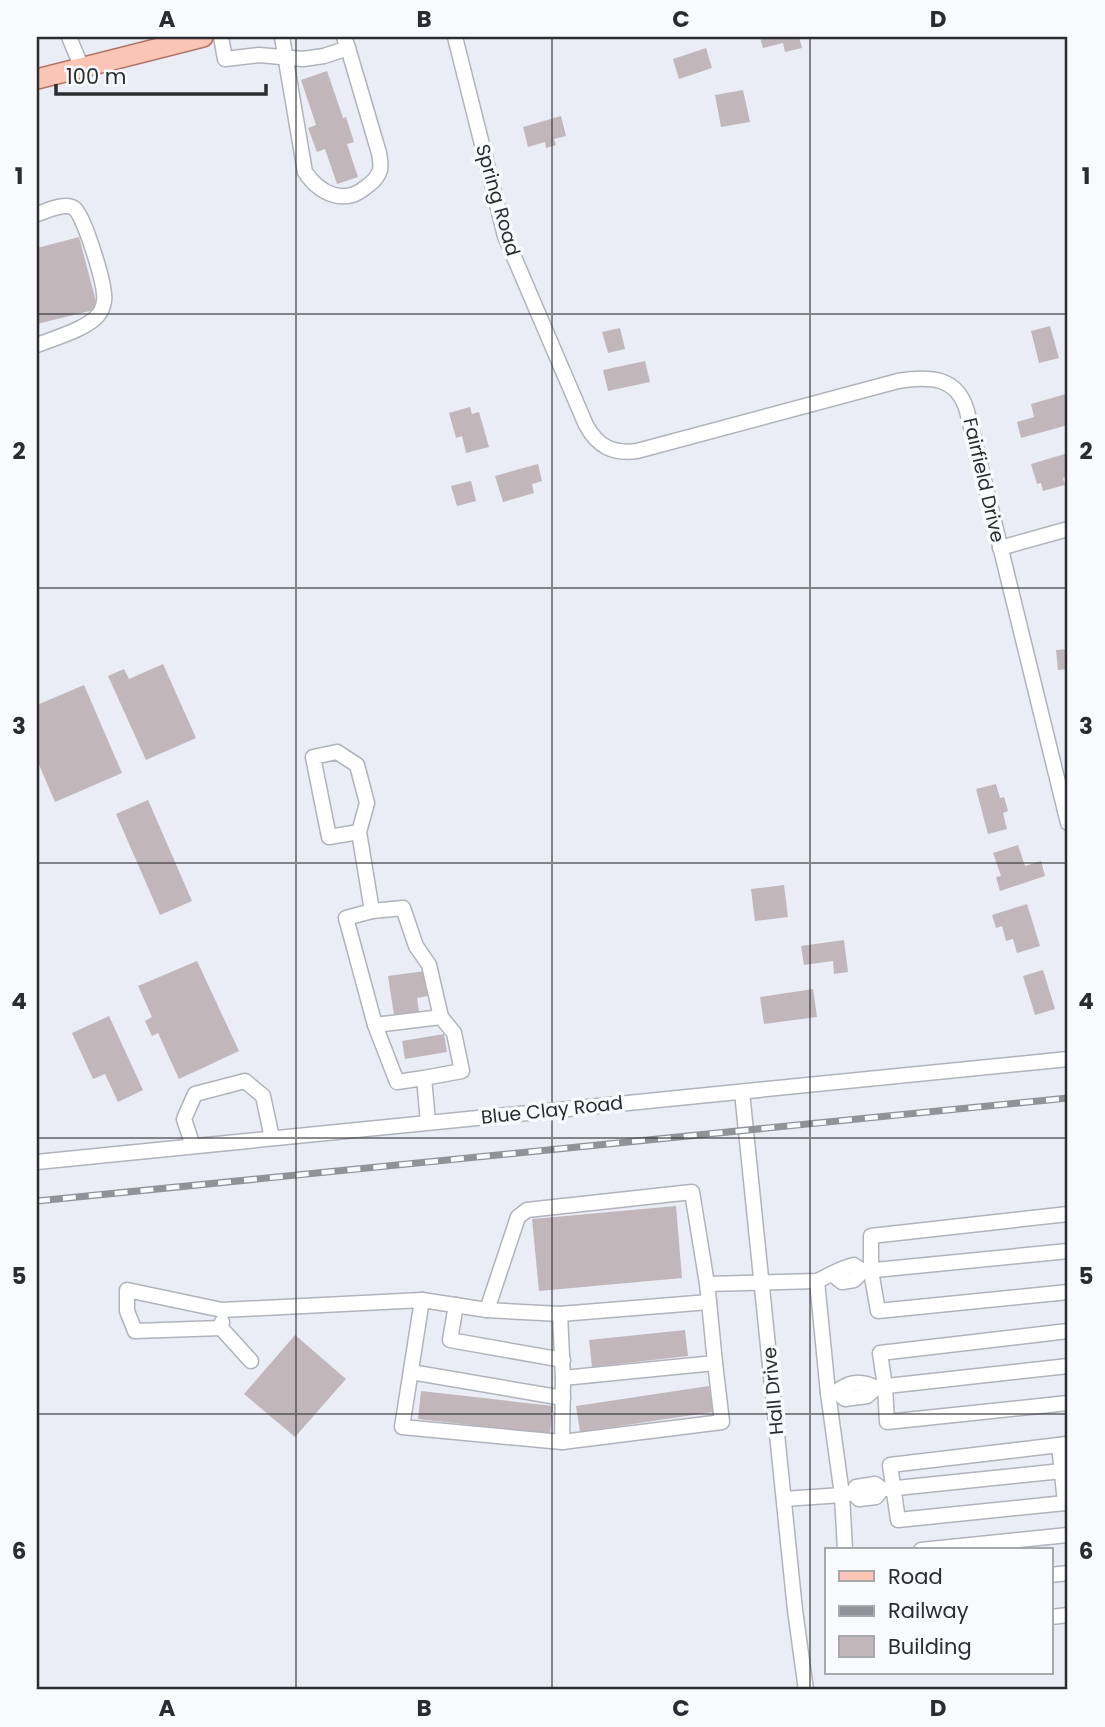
<svg xmlns="http://www.w3.org/2000/svg" width="1105" height="1727" font-family="Poppins,sans-serif">
  <style>
    .building { fill: #c1b7ba }
    .lines { fill: none; stroke-linecap: round; stroke-linejoin: round }
    .minor-casing { stroke: #b0b3bb; stroke-width: 17 }
    .major-casing { stroke: #af7666; stroke-width: 22 }
    .minor { stroke: #fff; stroke-width: 14 }
    .major { stroke: #fac5b5; stroke-width: 19 }
    .rail-casing { stroke: #909299; stroke-width: 7 }
    .rail { stroke: #f9fafe; stroke-width: 4.5; stroke-dasharray: 13; stroke-linecap: butt }
    .grid { fill: none; stroke: #2b2c2f; stroke-width: 2; stroke-opacity: 0.55 }
    .labels { text-anchor: middle; dominant-baseline: central; stroke-width: 7; stroke-linejoin: round; paint-order: stroke }
    .street-label { font-size: 19px; fill: #2b2c2f; stroke: #f9fafe }
    .neatline { fill: none; stroke: #2b2c2f; stroke-width: 2.5 }
    .grid-label { font-size: 23px; text-anchor: middle; font-weight: bold; fill: #2b2c2f }
  </style>
  <rect width="100%" height="100%" fill="#eaedf6"/>
  <g class="building">
    <path d="M760,37H799L802,48L785,52L783,43L763,48Z"/>
    <path d="M706,48L712,68L679,79L673,59Z"/>
    <path d="M327,71L343,118L346,117L354,142L347,144L358,177L337,184L325,149L317,152L308,128L316,125L301,80Z"/>
    <path d="M743,90L750,122L721,127L715,95Z"/>
    <path d="M561,116L566,136L554,139L556,145L546,148L545,142L528,147L523,127Z"/>
    <path d="M79,237L98,309L37,324V248Z"/>
    <path d="M1050,326L1059,358L1039,363L1031,331Z"/>
    <path d="M620,328L625,349L608,353L602,332Z"/>
    <path d="M645,361L650,382L608,391L603,370Z"/>
    <path d="M1066,394L1068,425L1021,438L1017,422L1034,417L1031,404Z"/>
    <path d="M470,407L472,414L479,412L489,447L466,453L462,436L456,438L449,413Z"/>
    <path d="M1068,453V476L1063,478L1065,485L1043,491L1041,483L1037,484L1031,464Z"/>
    <path d="M538,464L542,481L532,484L534,493L503,502L495,476Z"/>
    <path d="M471,481L476,501L457,506L451,486Z"/>
    <path d="M1068,649V669L1058,670L1056,650Z"/>
    <path d="M163,664L196,738L146,760L108,676L124,669L129,679Z"/>
    <path d="M84,685L122,773L55,802L37,760V705Z"/>
    <path d="M996,784L1000,798L1004,797L1008,811L1003,813L1007,829L988,834L976,789Z"/>
    <path d="M148,800L192,901L160,915L116,814Z"/>
    <path d="M1018,845L1025,866L1041,861L1045,876L1000,891L996,877L1001,876L993,853Z"/>
    <path d="M784,885L788,917L755,921L751,889Z"/>
    <path d="M1027,904L1040,946L1017,953L1013,939L1006,941L1002,926L996,928L992,915Z"/>
    <path d="M844,940L848,972L834,974L833,961L804,965L801,946Z"/>
    <path d="M197,961L239,1051L179,1079L158,1033L152,1036L145,1021L152,1017L138,986Z"/>
    <path d="M1043,970L1055,1009L1035,1015L1023,976Z"/>
    <path d="M425,971L428,996L417,998L419,1012L394,1015L388,976Z"/>
    <path d="M813,989L817,1017L764,1024L760,997Z"/>
    <path d="M109,1016L143,1090L118,1102L105,1074L93,1079L72,1033Z"/>
    <path d="M444,1034L447,1052L405,1059L402,1041Z"/>
    <path d="M676,1206L682,1278L539,1291L532,1219Z"/>
    <path d="M685,1330L688,1356L592,1367L589,1340Z"/>
    <path d="M295,1335L346,1379L295,1437L244,1394Z"/>
    <path d="M709,1386L713,1412L580,1432L576,1406Z"/>
    <path d="M421,1391L553,1406L550,1434L418,1419Z"/>
  </g>
  <g class="lines">
    <defs>
      <g id="minor">
        <path d="M69,37L82,68"/>
        <path d="M221,37L225,59L259,55L303,59L324,56L348,48L344,37"/>
        <path d="M282,37L305,172C319,193 344,206 366,187C372,183 378,177 380,170C381,165 380,158 379,153L348,48"/>
        <path d="M455,37L505,236L586,425C598,447 613,454 637,451L898,381C929,376 957,376 967,411L1068,823"/>
        <path d="M37,212V214C47,211 64,202 74,208C84,215 103,279 104,294C105,300 103,309 99,314C88,329 54,338 37,345"/>
        <path d="M1000,548L1068,529"/>
        <path d="M359,832L329,837L313,757L337,752L357,765L367,803L359,832L372,911"/>
        <path d="M375,1025L346,918L372,911L403,908L416,946L429,965L441,1017"/>
        <path d="M424,1078L397,1082L375,1025L441,1017L454,1033L462,1071L424,1078L428,1122"/>
        <path d="M742,1092L795,1610L806,1690"/>
        <path d="M193,1146L184,1119L195,1094L245,1081L263,1096L272,1138"/>
        <path d="M37,1162L1068,1059"/>
        <path d="M1068,1214L871,1236V1271L878,1311L1068,1292"/>
        <path d="M865,1271L1068,1251"/>
        <path d="M817,1281L828,1393L836,1392L845,1399L867,1396L876,1388C862,1380 849,1381 836,1392"/>
        <path d="M707,1284L709,1302L560,1314L487,1310L518,1217L527,1210L692,1192L707,1284L817,1281C831,1275 839,1268 854,1265L863,1271L854,1280L842,1282L832,1274"/>
        <path d="M422,1300L402,1427L562,1442"/>
        <path d="M456,1305L450,1340L563,1360"/>
        <path d="M560,1314L563,1378L715,1363L709,1302"/>
        <path d="M222,1322L221,1328L251,1361"/>
        <path d="M221,1328L135,1331L127,1311V1290L222,1310L422,1300L487,1310"/>
        <path d="M1068,1331L880,1353L885,1387L887,1422L1068,1403"/>
        <path d="M411,1372L563,1398"/>
        <path d="M563,1378L562,1442L722,1422L715,1363"/>
        <path d="M878,1387L1068,1366"/>
        <path d="M828,1393L842,1495L853,1493L856,1487L875,1484L882,1489L876,1497L859,1499L853,1493"/>
        <path d="M1067,1444L1059,1445L1065,1503L1068,1502"/>
        <path d="M1059,1445L890,1465L898,1520L1065,1503"/>
        <path d="M887,1489L1062,1471"/>
        <path d="M784,1499L842,1495L845,1550"/>
        <path d="M921,1550L1068,1535"/>
        <path d="M1051,1575L1068,1573"/>
        <path d="M1051,1617L1068,1615"/>
      </g>
      <path id="major" d="M37,79L203,37"/>
    </defs>
    <use href="#minor" class="minor-casing"/>
    <use href="#major" class="major-casing"/>
    <use href="#minor" class="minor"/>
    <use href="#major" class="major"/>
    <defs>
      <path id="rail" d="M37,1201L1068,1098"/>
    </defs>
    <use href="#rail" class="rail-casing"/>
    <use href="#rail" class="rail"/>
  </g>
  <path class="grid" d="M296,37V1690M552,37V1690M810,37V1690M37,314H1068M37,588H1068M37,863H1068M37,1138H1068M37,1414H1068"/>
  <g class="labels">
    <g class="street-label">
      <text transform="translate(498 200) rotate(74)">Spring Road</text>
      <text transform="translate(984 480) rotate(77)">Fairfield Drive</text>
      <text transform="translate(552 1110) rotate(-6)">Blue Clay Road</text>
      <text transform="translate(773 1391) rotate(-95)">Hall Drive</text>
    </g>
  </g>
  <rect width="1105" height="1727" fill="none" stroke="#f9fafe" stroke-width="77"/>
  <rect x="825" y="1548" width="228" height="126" fill="#f9fafe" stroke="#a7a8ab" stroke-width="2"/>
  <rect x="839" y="1571" width="35" height="10" fill="#fac5b5" stroke="#a7a8ab" stroke-width="2"/>
  <text x="888" y="1584" font-size="21" fill="#2b2c2f">Road</text>
  <rect x="839" y="1606" width="35" height="10" fill="#909299" stroke="#a7a8ab" stroke-width="2"/>
  <text x="888" y="1618" font-size="21" fill="#2b2c2f">Railway</text>
  <rect x="839" y="1636" width="35" height="21" fill="#c1b7ba" stroke="#a7a8ab" stroke-width="2"/>
  <text x="888" y="1654" font-size="21" fill="#2b2c2f">Building</text>
  <path d="M56 84v10h210v-10" fill="none" stroke="#2b2c2f" stroke-width="3.5"/>
  <text x="66" y="84" font-size="21" fill="#2b2c2f" stroke="#f9fafe" stroke-width="5" paint-order="stroke">100 m</text>
  <rect x="38" y="38" width="1028" height="1650" class="neatline"/>
  <g class="grid-label">
    <text x="167" y="27">A</text>
    <text x="424" y="27">B</text>
    <text x="681" y="27">C</text>
    <text x="938" y="27">D</text>
    <text x="19" y="184">1</text>
    <text x="1086" y="184">1</text>
    <text x="19" y="459">2</text>
    <text x="1086" y="459">2</text>
    <text x="19" y="734">3</text>
    <text x="1086" y="734">3</text>
    <text x="19" y="1009">4</text>
    <text x="1086" y="1009">4</text>
    <text x="19" y="1284">5</text>
    <text x="1086" y="1284">5</text>
    <text x="19" y="1559">6</text>
    <text x="1086" y="1559">6</text>
    <text x="167" y="1716">A</text>
    <text x="424" y="1716">B</text>
    <text x="681" y="1716">C</text>
    <text x="938" y="1716">D</text>
  </g>
</svg>
